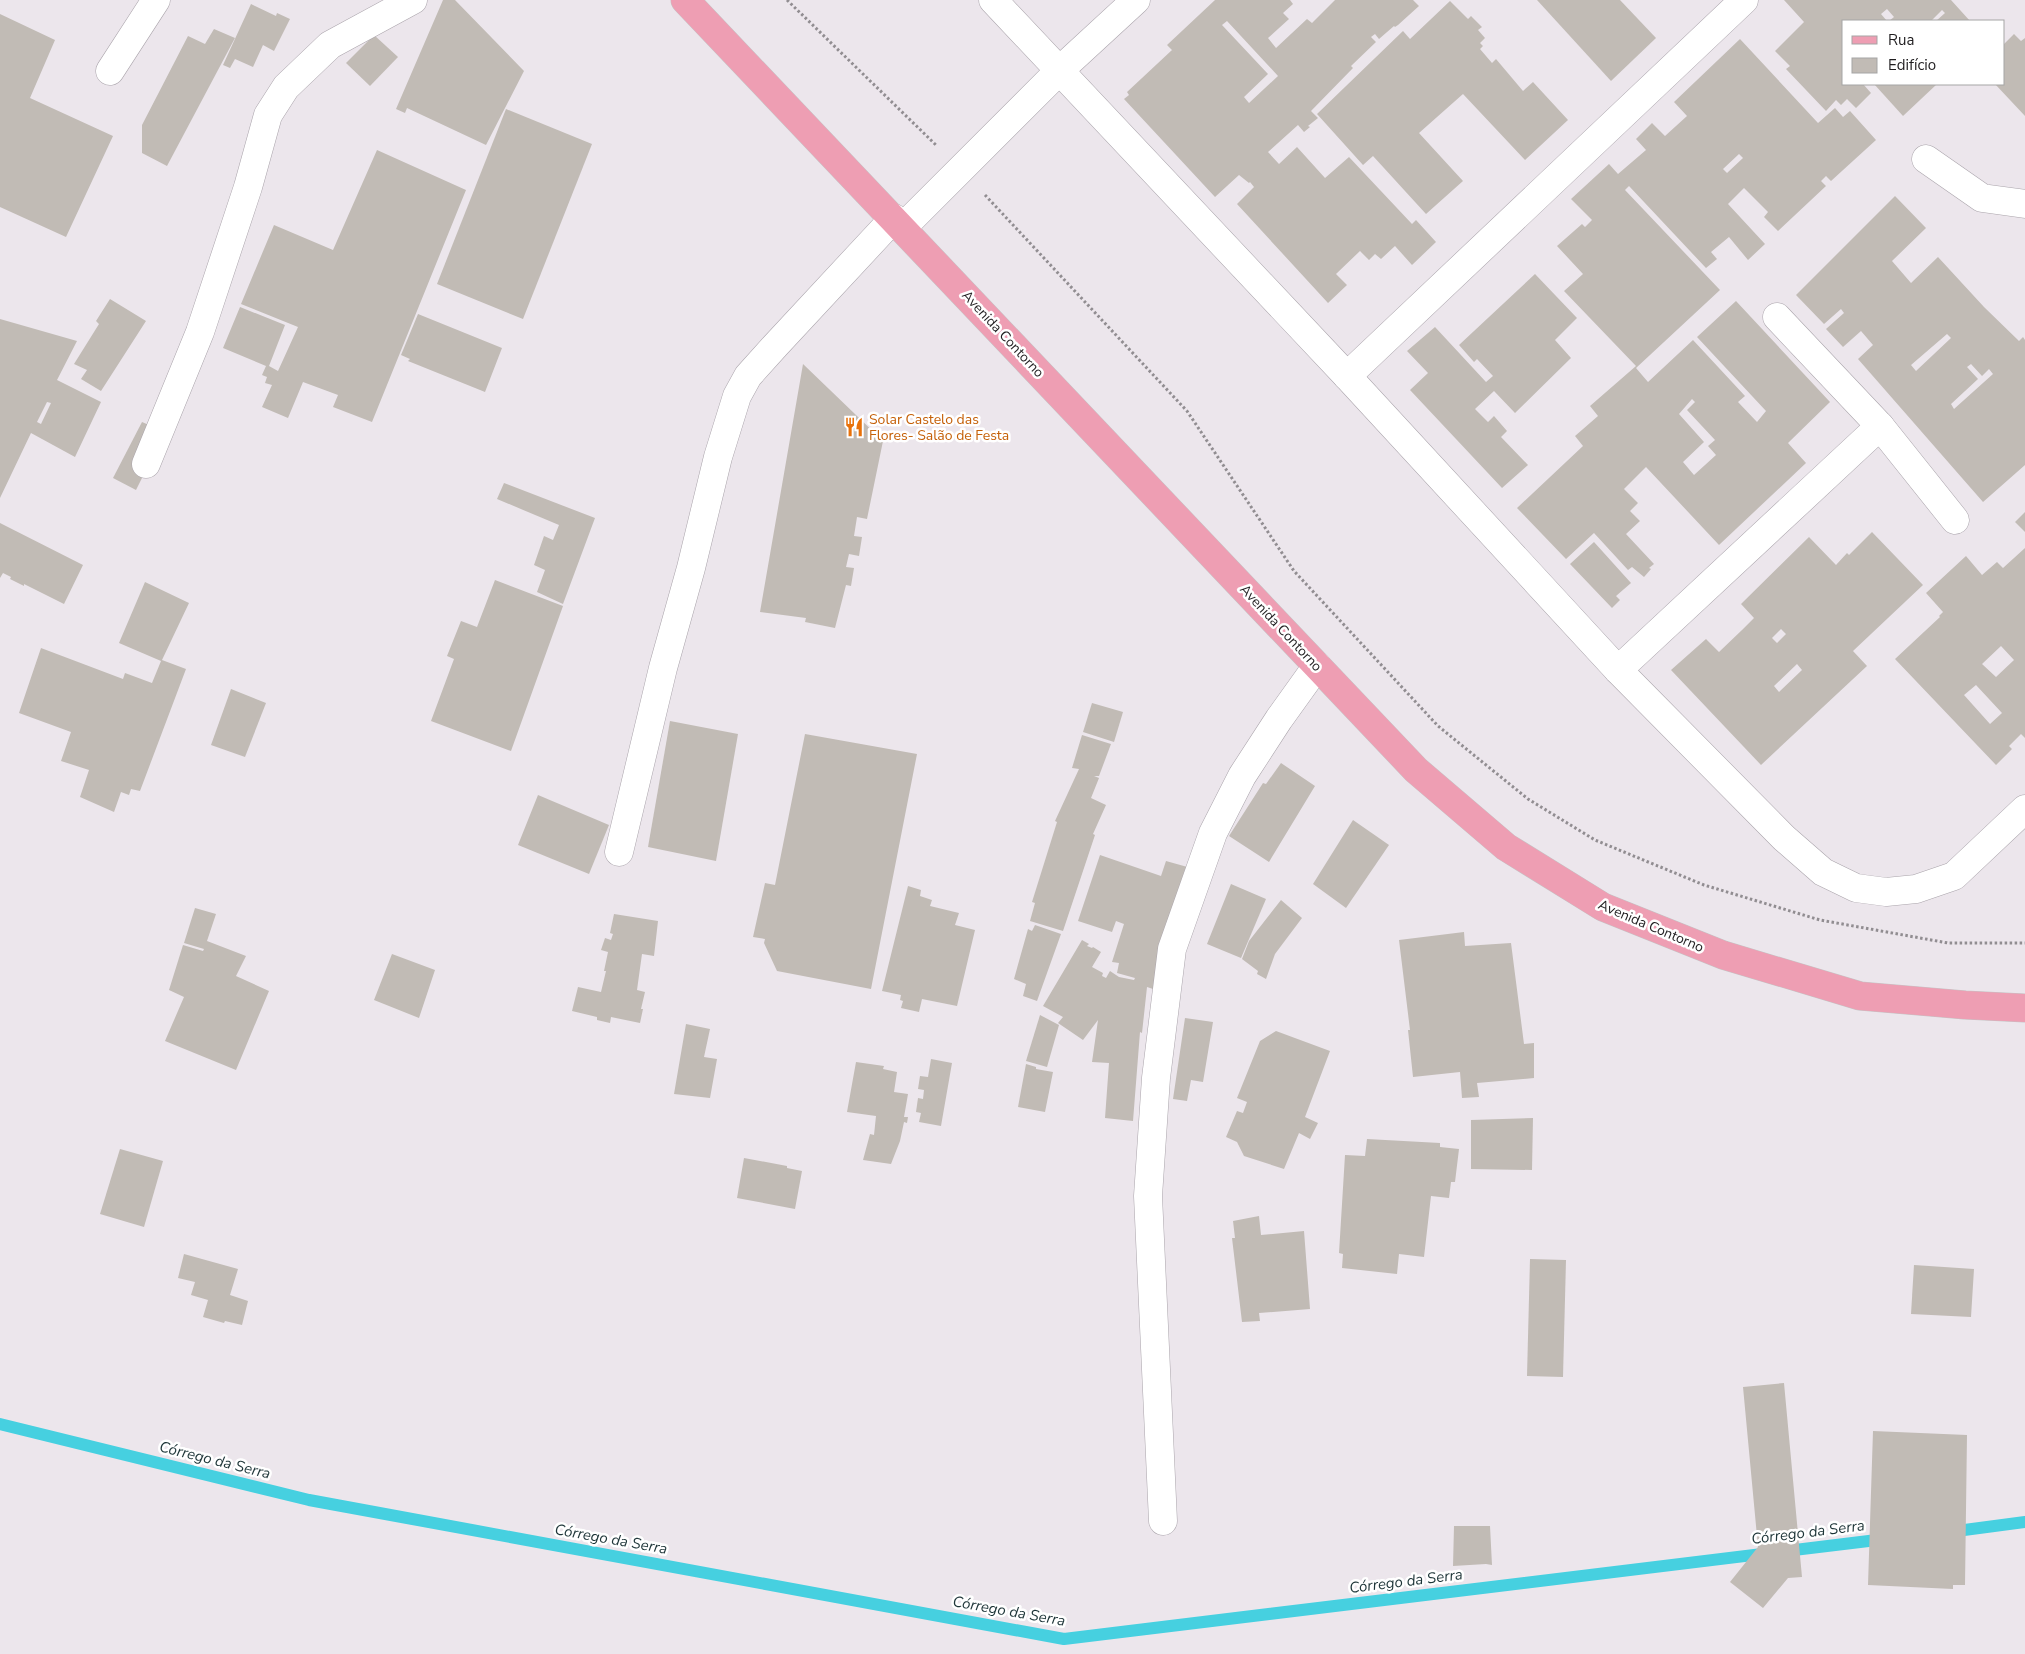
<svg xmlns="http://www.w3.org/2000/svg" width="2025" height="1654" font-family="'Nunito Sans',sans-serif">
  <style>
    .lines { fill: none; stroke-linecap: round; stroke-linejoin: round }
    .stream { stroke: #46d0e0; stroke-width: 12 }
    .building { fill: #c1bbb5; fill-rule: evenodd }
    .minor-casing { stroke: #aaa4ab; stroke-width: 29 }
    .major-casing { stroke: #c5c4c5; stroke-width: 29 }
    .path { stroke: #918d91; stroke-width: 3; stroke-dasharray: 2.5 2.5; stroke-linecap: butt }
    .minor { stroke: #fff; stroke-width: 28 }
    .major { stroke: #ee9eb3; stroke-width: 28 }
    .labels { text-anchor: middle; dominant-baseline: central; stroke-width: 5; stroke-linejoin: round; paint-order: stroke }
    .street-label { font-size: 14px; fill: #1f1d1f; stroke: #fff }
    .food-label { font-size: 14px; fill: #c56008; stroke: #fff; text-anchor: start }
    .water-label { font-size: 15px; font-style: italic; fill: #1e3538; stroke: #fff }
  </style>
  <rect width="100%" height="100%" fill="#ece6ec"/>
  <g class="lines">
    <g class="stream">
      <path d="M0,1424L309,1500L1064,1639L1885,1539"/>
      <path d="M1949,1532L2025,1522"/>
    </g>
  </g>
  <g class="building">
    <path d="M443,0H455L524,71L486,145L407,108L405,113L396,109Z"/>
    <path d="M1215,0H1290L1293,4L1283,13L1289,19L1268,38L1276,48L1307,19L1312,23L1335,0H1413L1419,6L1398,25L1395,27L1394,26L1379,39L1375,34L1371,37L1376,42L1351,66L1353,68L1311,111L1318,118L1308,126L1310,127L1304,132L1298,125L1268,152L1279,164L1297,147L1325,178L1349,157L1412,224L1416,220L1436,242L1412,265L1395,246L1381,259L1375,254L1369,260L1360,251L1336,274L1347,285L1328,303L1237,204L1254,187L1250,182L1249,183L1239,175L1215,197L1124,99L1129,95L1127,92L1172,50L1174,52L1167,45ZM1227,21L1278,76L1249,103L1244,97L1268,74L1222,25Z"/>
    <path d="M1537,0H1620L1656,38L1611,81Z"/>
    <path d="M1784,0H1951L1970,21H1936L1945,13L1942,10L1931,21H1889L1894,17L1887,9L1881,14L1887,21H1844V84H1863L1871,93L1856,108L1847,99L1841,105L1836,100L1826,111L1786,69L1790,66L1775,51L1804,22Z"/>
    <path d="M1450,1L1468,19L1471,16L1482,27L1478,30L1485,38L1480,43L1483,46L1480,49L1492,63L1496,59L1523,91L1533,82L1568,120L1525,160L1463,94L1419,133L1463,181L1426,214L1373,156L1363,165L1317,114L1403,31L1410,39Z"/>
    <path d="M251,4L276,16L277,13L290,19L274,51L263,45L253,67L235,59L230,68L223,65Z"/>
    <path d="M0,14L55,40L30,98L113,136L66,237L0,207Z"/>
    <path d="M214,29L235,38L167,166L142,153V125L188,36L205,44Z"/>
    <path d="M2014,34L2021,41L2025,38V116L1995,84H2004V44Z"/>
    <path d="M374,35L398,57L370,86L346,63Z"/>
    <path d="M1740,39L1818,123L1835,108L1843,117L1850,111L1876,140L1831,181L1826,176L1821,181L1826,186L1778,231L1764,217L1768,212L1744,188L1728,204L1765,244L1748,260L1729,237L1711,252L1717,259L1706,268L1629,186L1625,190L1720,290L1636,368L1648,382L1693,340L1745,396L1738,402L1757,422L1766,411L1697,337L1736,301L1830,402L1788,443L1806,463L1719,545L1646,467L1624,489L1638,503L1630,511L1640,521L1626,534L1654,564L1649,568L1651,569L1644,577L1632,567L1628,570L1594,533L1566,559L1517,508L1583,446L1575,436L1598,416L1590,406L1636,366L1564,291L1583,274L1557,246L1582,224L1585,227L1592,220L1571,199L1609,164L1618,174L1646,150L1636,139L1652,123L1665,136L1687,116L1674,102ZM1739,154L1743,158L1727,173L1723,169ZM1692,399L1695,402L1687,410L1715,440L1708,446L1716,455L1694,475L1683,462L1704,442L1679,414Z"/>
    <path d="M1874,84H1937L1903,116Z"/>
    <path d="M506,109L592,144L523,319L437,284Z"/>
    <path d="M377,150L466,190L372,422L333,407L338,395L303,382L288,418L262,407L272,385L265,383L267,377L262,375L266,366L223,348L240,307L285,325L269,366L278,371L298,327L241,304L274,225L333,250Z"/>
    <path d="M1895,196L1926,228L1892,261L1911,283L1938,257L1984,307L2019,341L2023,337L2025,340V465L1983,502L1858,359L1873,345L1861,331L1843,347L1826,329L1844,313L1841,309L1824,324L1796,295ZM1947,334L1951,338L1916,371L1911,365ZM1971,364L1982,376L1989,369L1993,374L1954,409L1951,404L1978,379L1967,367Z"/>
    <path d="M1535,274L1577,318L1555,340L1571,358L1515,413L1494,391L1475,409L1488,422L1494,416L1507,431L1501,437L1528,465L1502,488L1410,390L1428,373L1407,351L1435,327L1486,382L1493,376L1477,359L1474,362L1459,345Z"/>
    <path d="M110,299L146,321L101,391L81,379L87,370L74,364L99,324L96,321Z"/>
    <path d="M418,314L502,348L485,392L408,361L410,359L401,355Z"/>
    <path d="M0,319L77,341L57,380L101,402L75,457L31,433L0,498ZM47,402L51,403L41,424L37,422Z"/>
    <path d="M803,364L883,441L867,519L857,517L854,536L862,537L859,556L849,554L846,567L854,568L851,586L846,585L835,628L805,622L806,618L760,612Z"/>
    <path d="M142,422L165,432L136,490L113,478Z"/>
    <path d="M504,483L595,518L563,604L537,592L545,570L534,565L544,536L553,540L559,525L497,499Z"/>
    <path d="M2025,512V532L2015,522Z"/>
    <path d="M0,523L83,565L64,604L24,584V586L10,579L11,577L3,573L0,578Z"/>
    <path d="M1872,532L1923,585L1853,651L1867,666L1761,765L1671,670L1706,639L1719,652L1742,630L1754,618L1741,604L1809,537L1836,565L1847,553L1849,555ZM1781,629L1786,634L1777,643L1772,638ZM1797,664L1802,670L1779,692L1774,686Z"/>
    <path d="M1594,542L1631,583L1616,596L1620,600L1612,608L1570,564Z"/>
    <path d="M2025,548V738L2021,734L2009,746L2012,749L1996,765L1895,659L1940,617L1939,616L1943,612L1926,593L1966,556L1982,575L1997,562L2003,568ZM2001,646L2014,660L1996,677L1982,664ZM1976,685L2002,713L1990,724L1964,695Z"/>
    <path d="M495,580L563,606L511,751L431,721L454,659L447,656L461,621L477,627Z"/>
    <path d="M145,582L189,603L162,660L186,669L140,791L131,789L129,795L121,792L114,812L80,797L89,770L61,761L71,732L19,713L41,648L123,679L125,673L152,683L161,661L119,643Z"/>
    <path d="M231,689L266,703L245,757L211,745Z"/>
    <path d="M1092,703L1123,712L1114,742L1083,732Z"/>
    <path d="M670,721L738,734L716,861L648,847Z"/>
    <path d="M805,734L917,754L871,989L777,971L764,943L765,939L753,937L765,883L775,885Z"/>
    <path d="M1082,735L1111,744L1099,776H1094L1099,778L1091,798L1106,805L1093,834L1095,835L1063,931L1030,921L1035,903L1032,902L1057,822L1055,821L1079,769L1072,768Z"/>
    <path d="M1281,763L1315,786L1269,862L1229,836L1263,783L1266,784Z"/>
    <path d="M538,795L609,825L589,874L518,845Z"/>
    <path d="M1353,820L1389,845L1346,908L1313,884Z"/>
    <path d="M1100,855L1161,876L1166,861L1191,868L1159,991L1147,987L1142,1033L1140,1032L1133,1121L1105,1118L1109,1063L1092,1062L1098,1020L1083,1040L1058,1023L1063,1017L1043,1006L1082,940L1089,944L1087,946L1092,948L1093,947L1101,952L1092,967L1103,973L1102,976L1106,978L1110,971L1119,977L1134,980L1135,978L1117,973L1119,963L1112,962L1124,924L1116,921L1112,932L1078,921Z"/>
    <path d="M1231,884L1266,899L1241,958L1207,944Z"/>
    <path d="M908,886L921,890L920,896L932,900L930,906L959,913L955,925L975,930L957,1006L922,999L919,1012L901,1008L903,1001L900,1000L901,995L882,991Z"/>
    <path d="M1281,900L1302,918L1275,954L1266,979L1257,974L1258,971L1242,959L1249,941Z"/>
    <path d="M195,908L216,914L207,941L246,956L236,976L269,991L236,1070L165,1041L184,997L169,990L183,945L203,951L204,949L184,943Z"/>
    <path d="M614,914L658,921L654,956L642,954L637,990L645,992L641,1009H643L640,1023L611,1017L610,1023L597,1020V1017L572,1011L578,987L601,992L606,971H604L608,952L601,950L605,938L611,940L613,934L610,933Z"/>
    <path d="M1035,925L1061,934L1037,1001L1023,996L1026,984L1014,979L1028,929L1032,931Z"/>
    <path d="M1464,932L1465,946L1511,943L1524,1044L1534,1043V1078L1477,1083L1479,1097L1462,1098L1460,1072L1413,1077L1408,1030H1410L1399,940Z"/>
    <path d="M392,954L435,970L419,1018L374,1000Z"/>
    <path d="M1040,1015L1059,1025L1047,1067L1026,1061Z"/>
    <path d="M1185,1018L1213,1022L1203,1082L1191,1080L1187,1101L1173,1099Z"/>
    <path d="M686,1024L710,1029L704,1057L717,1059L710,1098L674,1094Z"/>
    <path d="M1276,1031L1330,1051L1305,1117L1318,1123L1310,1139L1299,1133L1284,1169L1244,1156L1237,1142L1226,1137L1237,1111L1243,1113L1247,1102L1237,1098L1260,1041Z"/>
    <path d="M931,1059L952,1063L941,1126L919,1122L921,1113L916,1112L918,1098L923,1099L924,1090L918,1089L920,1076L928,1077Z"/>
    <path d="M856,1062L884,1066L883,1069L897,1072L894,1092L908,1094L904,1117H908L907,1123L904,1122L900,1141L891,1164L863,1160L870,1134L874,1135L876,1116L847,1112Z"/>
    <path d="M1026,1064L1036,1067V1069L1053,1072L1045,1112L1018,1107Z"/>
    <path d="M1533,1118L1532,1170L1471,1169V1120Z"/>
    <path d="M1367,1139L1440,1143V1147L1459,1149L1455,1182H1451L1449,1198L1431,1196L1424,1257L1399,1254L1397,1274L1342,1268L1343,1254L1339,1253L1345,1155L1365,1156Z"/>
    <path d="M120,1149L163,1161L144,1227L100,1214Z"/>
    <path d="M744,1158L787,1166V1168L802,1171L795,1209L737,1198Z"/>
    <path d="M1259,1216L1261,1235L1304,1231L1310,1309L1259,1313L1260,1321L1242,1322L1232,1238H1235L1233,1221Z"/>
    <path d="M184,1254L238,1269L230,1295L248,1301L242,1325L225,1321L224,1323L203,1317L208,1300L191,1295L195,1282L178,1278Z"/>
    <path d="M1530,1259L1566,1260L1563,1377L1527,1376Z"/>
    <path d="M1914,1265L1974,1269L1971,1317L1911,1314Z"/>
    <path d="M1784,1383L1802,1577L1788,1578L1763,1608L1730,1582L1758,1547L1743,1387Z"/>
    <path d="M1873,1431L1967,1435L1965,1585H1953V1589L1868,1585Z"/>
    <path d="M1454,1526H1490L1492,1565L1486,1564L1453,1566Z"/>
  </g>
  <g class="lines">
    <defs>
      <g id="minor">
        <path d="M993,0L1347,376L1618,670L1784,838L1823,872L1856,888L1886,892L1916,889L1954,876L2025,809"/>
        <path d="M110,71L156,0"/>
        <path d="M1926,159L1982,198L2025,204"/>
        <path d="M902,228L1060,70L1136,0"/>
        <path d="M1777,317L1880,426"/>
        <path d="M1347,376L1744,0"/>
        <path d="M146,464L200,332L248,187L268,115L286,87L330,45L413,0"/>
        <path d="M1618,670L1880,426L1955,520"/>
        <path d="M619,852L663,668L691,568L718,457L737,396L748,376L775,346L894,218"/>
        <path d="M1163,1521L1148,1196L1156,1078L1172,949L1213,833L1242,776L1279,719L1317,666"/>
      </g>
      <path id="major" d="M685,0L1416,770L1506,847L1603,907L1723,955L1860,996L1965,1005L2025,1008"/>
    </defs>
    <use href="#minor" class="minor-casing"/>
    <use href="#major" class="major-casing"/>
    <g class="path">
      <path d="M787,0L937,146"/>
      <path d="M985,195L1187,411L1294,571L1438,726L1528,799L1595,840L1704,885L1820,920L1948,943H2025"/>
    </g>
    <use href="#minor" class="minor"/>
    <use href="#major" class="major"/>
  </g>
  <defs>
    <symbol id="restaurant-bare" viewBox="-9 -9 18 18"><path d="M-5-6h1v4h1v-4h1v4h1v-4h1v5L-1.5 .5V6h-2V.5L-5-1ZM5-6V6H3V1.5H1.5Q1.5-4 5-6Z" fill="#e8710a" stroke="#fff" stroke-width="2.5" paint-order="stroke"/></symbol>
  </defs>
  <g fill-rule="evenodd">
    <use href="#restaurant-bare" x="840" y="413" width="28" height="28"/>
  </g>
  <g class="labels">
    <g class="street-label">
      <text transform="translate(1003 334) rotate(47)">Avenida Contorno</text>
      <text transform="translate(1281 628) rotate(47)">Avenida Contorno</text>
      <text transform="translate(1651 926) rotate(23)">Avenida Contorno</text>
    </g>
    <g class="food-label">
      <text x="869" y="419">Solar Castelo das<tspan x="869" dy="16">Flores- Salão de Festa</tspan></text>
    </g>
    <g class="water-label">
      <text transform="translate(215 1460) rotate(14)">Córrego da Serra</text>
      <text transform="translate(1808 1532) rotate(-7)">Córrego da Serra</text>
      <text transform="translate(611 1539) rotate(10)">Córrego da Serra</text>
      <text transform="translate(1406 1581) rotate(-7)">Córrego da Serra</text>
      <text transform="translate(1009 1611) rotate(10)">Córrego da Serra</text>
    </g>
  </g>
  <rect x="1842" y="20" width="162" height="65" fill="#ffffff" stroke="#a5a5a5"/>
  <rect x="1852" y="36" width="25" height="8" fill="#ee9eb3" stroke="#a5a5a5"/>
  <text x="1888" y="45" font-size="15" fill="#1f1d1f">Rua</text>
  <rect x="1852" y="58" width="25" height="15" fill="#c1bbb5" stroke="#a5a5a5"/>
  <text x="1888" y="70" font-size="15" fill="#1f1d1f">Edifício</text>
</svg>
